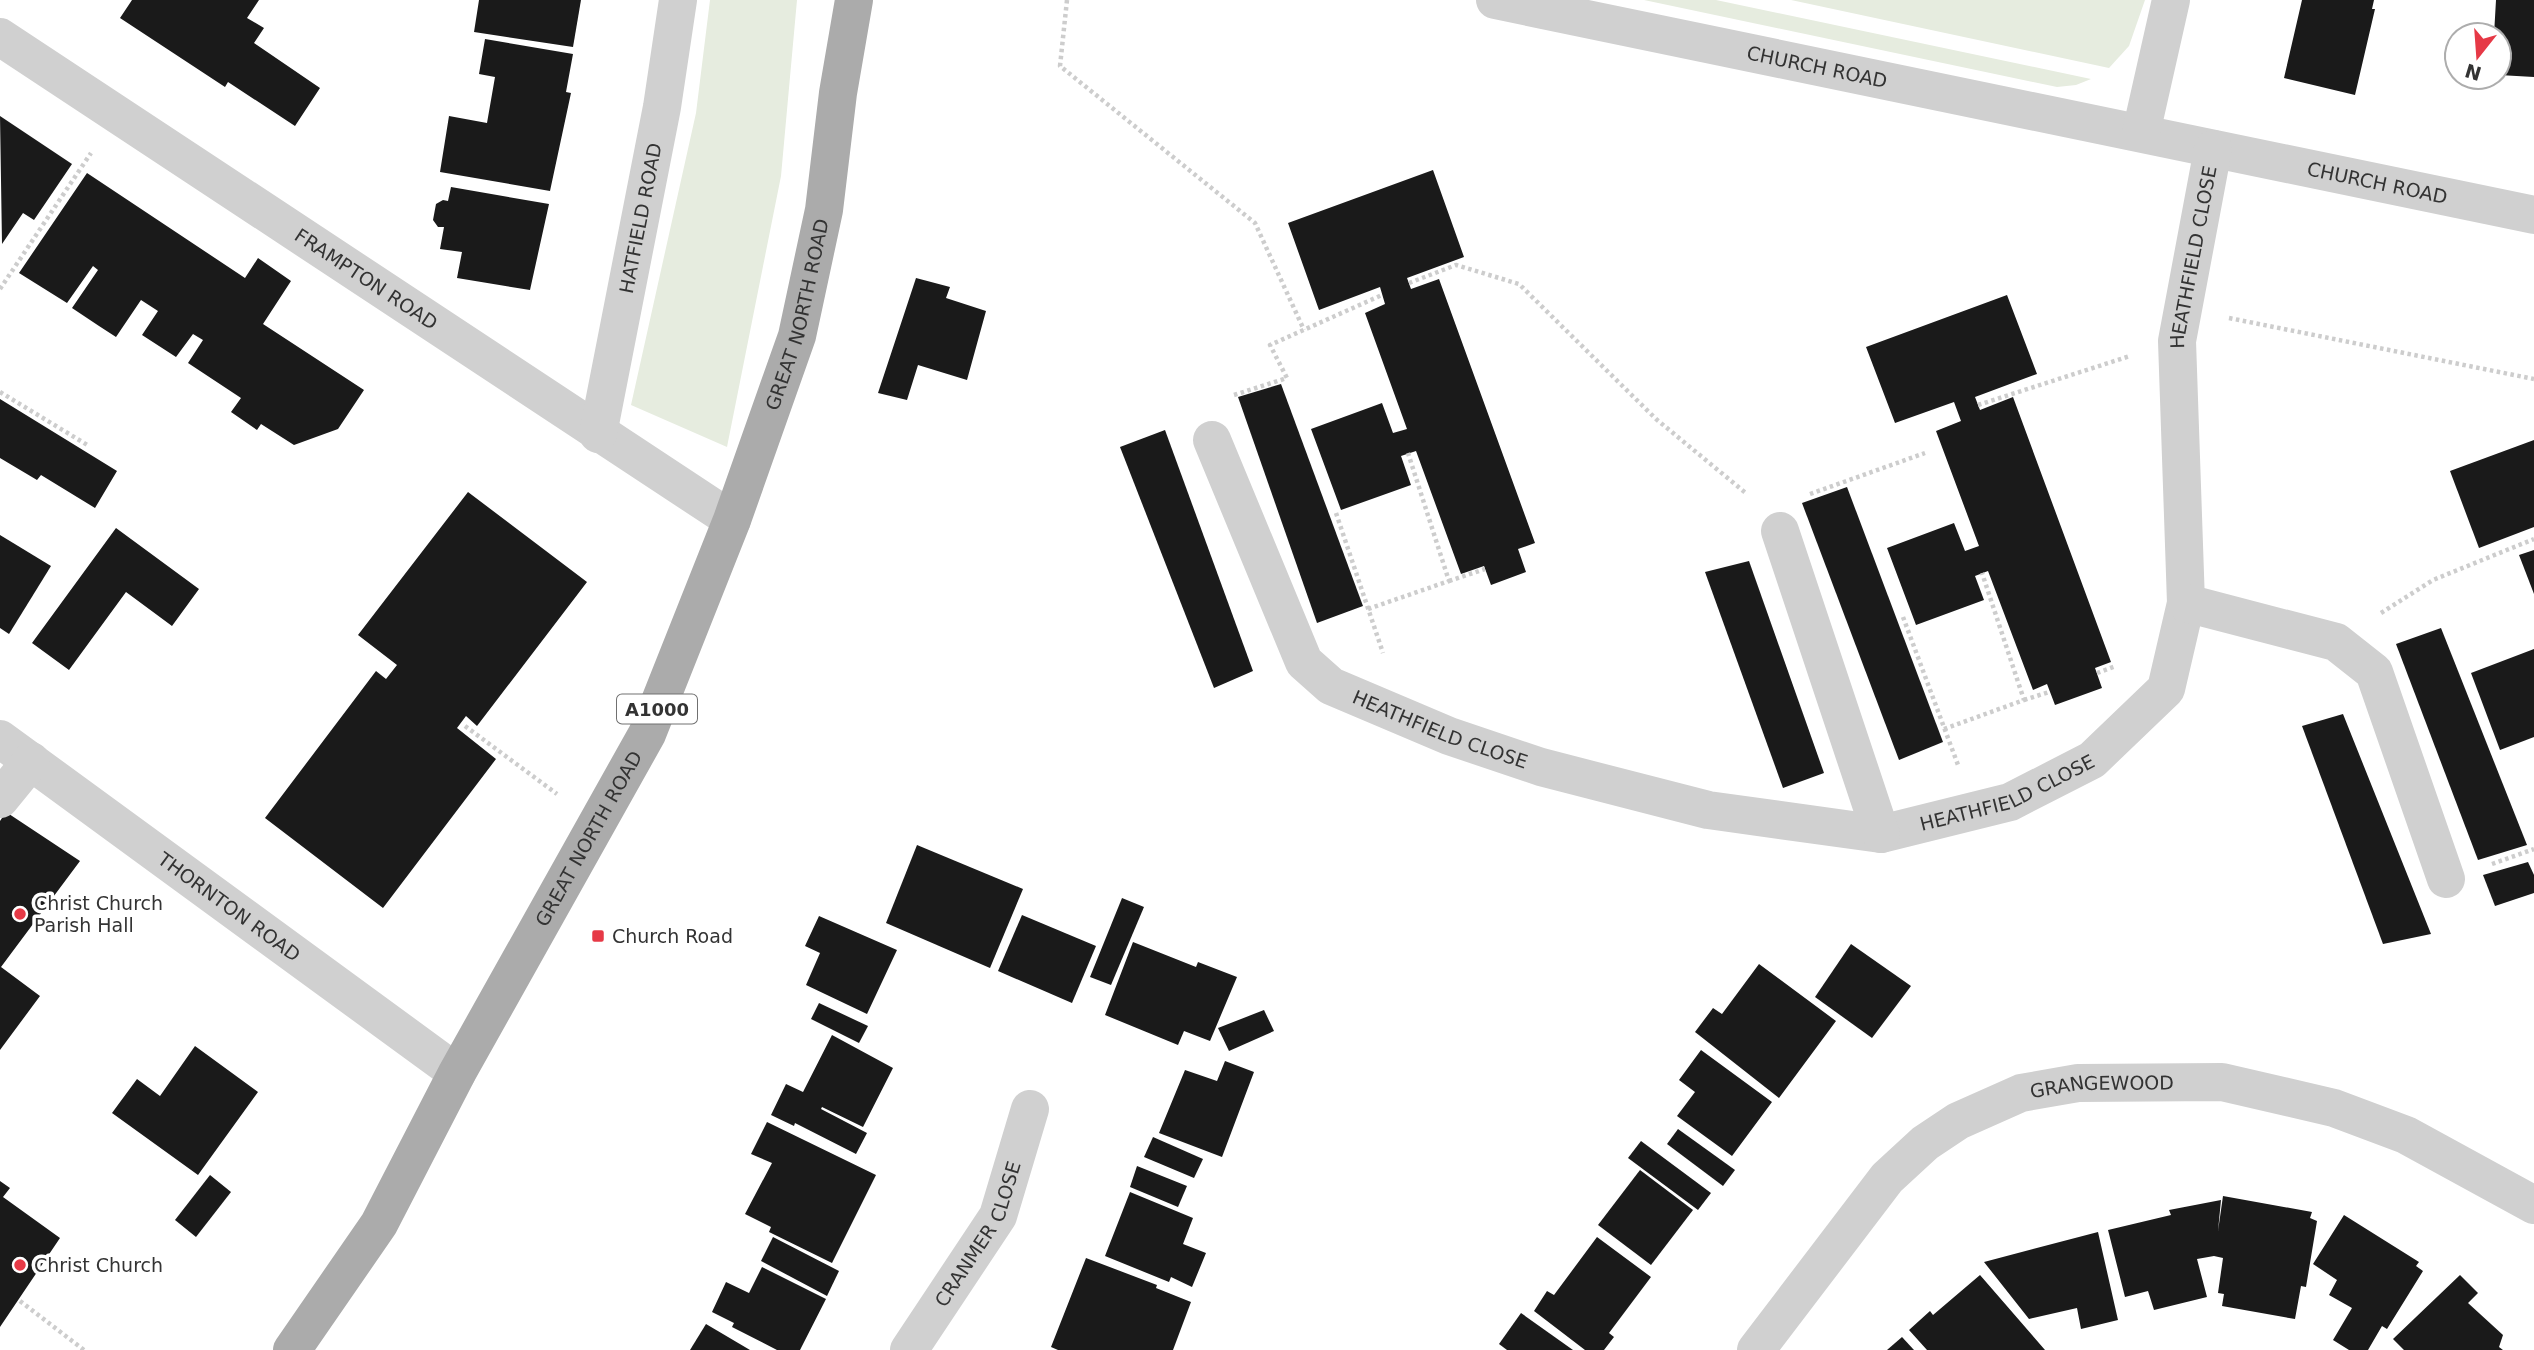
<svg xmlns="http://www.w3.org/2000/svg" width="2534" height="1350" font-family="'DejaVu Sans',sans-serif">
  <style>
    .green { fill: #e6ecdf }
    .building { fill: #1a1a1a }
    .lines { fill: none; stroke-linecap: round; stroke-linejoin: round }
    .path { stroke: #cdcdcd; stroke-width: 4.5; stroke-dasharray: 3.5 3.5; stroke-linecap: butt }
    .minor { stroke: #d0d0d0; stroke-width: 38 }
    .major { stroke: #ababab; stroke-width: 38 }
    .poi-dot { fill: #e63946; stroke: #fff; stroke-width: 2.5 }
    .labels { text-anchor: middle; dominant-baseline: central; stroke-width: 7; stroke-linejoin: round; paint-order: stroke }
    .shield { fill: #fff; stroke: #707070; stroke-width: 2 }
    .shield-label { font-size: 18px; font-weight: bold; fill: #333 }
    .street-label { font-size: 19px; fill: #333; stroke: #fff }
    .poi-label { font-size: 19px; fill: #333; stroke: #fff; text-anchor: start }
  </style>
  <rect width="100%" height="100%" fill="#fff"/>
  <g class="green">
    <path d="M710,0H797L781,176L727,447L631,405L696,113Z"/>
    <path d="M1644,0H1716L2091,79L2076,85L2057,87Z"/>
    <path d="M1791,0H2145L2129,46L2109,68Z"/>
  </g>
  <g class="building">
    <path d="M132,0H259L247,18L264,28L254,43L320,88L295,126L228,82L225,87L120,18Z"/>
    <path d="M479,0H581L573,47L474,32Z"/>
    <path d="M2302,0H2374L2372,9H2375L2355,95L2284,78Z"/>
    <path d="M2496,0H2534V77L2499,75V35H2494Z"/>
    <path d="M485,39L573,54L566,92L571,93L550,191L440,172L449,116L487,123L495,77L479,74Z"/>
    <path d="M0,116L72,164L34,220L23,213L2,244Z"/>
    <path d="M1433,170L1464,257L1407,278L1411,289L1439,279L1535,543L1518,549L1526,572L1491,585L1484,566L1461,574L1416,451L1401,456L1411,485L1341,510L1311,429L1382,403L1393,433L1407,429L1365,313L1385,304L1380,287L1319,310L1288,223Z"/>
    <path d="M87,173L245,278L258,258L291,281L263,324L364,390L338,429L294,445L261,424L257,430L231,412L241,398L188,363L203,340L193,334L176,357L142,335L158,311L141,300L116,337L99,326L72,308L98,270L93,266L67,303L19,273Z"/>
    <path d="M451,187L549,204L530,290L457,278L462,252L440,249L444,227H438L433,220L436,204L443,200L448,201Z"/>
    <path d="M916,278L950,287L946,298L986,311L967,380L918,365L907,400L878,393Z"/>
    <path d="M2007,295L2037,374L1975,397L1980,410L2013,397L2111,662L2095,668L2102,688L2055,705L2047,684L2033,690L1988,571L1975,576L1984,600L1916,625L1887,548L1954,523L1965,551L1979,546L1936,431L1961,421L1954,402L1895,423L1866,347Z"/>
    <path d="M1281,384L1363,606L1317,623L1238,397Z"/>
    <path d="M0,399L117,471L95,508L41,475L37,480L0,458Z"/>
    <path d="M1165,430L1253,671L1214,688L1120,447Z"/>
    <path d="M2534,440V527L2479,548L2450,471Z"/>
    <path d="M1847,487L1943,742L1899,760L1802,503Z"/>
    <path d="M468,492L587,582L477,726L466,716L457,728L496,759L383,908L265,818L376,671L386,679L397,665L358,635Z"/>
    <path d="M116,528L199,589L172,626L126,592L69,670L32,643Z"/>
    <path d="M0,535L51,566L9,634L0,628Z"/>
    <path d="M2534,550V594L2519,555Z"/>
    <path d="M1749,561L1824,773L1783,788L1705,572Z"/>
    <path d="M2441,628L2527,845L2478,860L2396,644Z"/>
    <path d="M2534,649V737L2500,750L2471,673Z"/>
    <path d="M2343,714L2431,934L2383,944L2302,726Z"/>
    <path d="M6,812L80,861L1,967L40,996L0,1050V821Z"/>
    <path d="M917,845L1023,889L990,968L886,923Z"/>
    <path d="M2528,862L2534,875V893L2495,906L2483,875Z"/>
    <path d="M1122,898L1144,907L1111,985L1090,977Z"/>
    <path d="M1022,915L1096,946L1072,1003L998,971Z"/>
    <path d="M819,916L897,950L867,1014L806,985L820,953L805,946Z"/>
    <path d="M1133,942L1196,967L1198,962L1237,977L1210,1041L1184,1031L1178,1045L1105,1015Z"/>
    <path d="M1851,944L1911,986L1872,1038L1815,997Z"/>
    <path d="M1759,964L1836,1021L1779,1098L1695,1032L1713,1008L1722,1014Z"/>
    <path d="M819,1003L868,1026L859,1043L811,1019Z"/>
    <path d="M1264,1010L1274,1031L1229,1051L1218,1028Z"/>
    <path d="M832,1035L893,1068L863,1127L822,1107L821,1109L867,1133L856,1154L795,1123L794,1126L771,1115L786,1084L803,1092Z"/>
    <path d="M195,1046L258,1092L198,1175L112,1113L137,1079L160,1096Z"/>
    <path d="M1701,1050L1772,1102L1732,1156L1677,1116L1695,1092L1679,1080Z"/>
    <path d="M1225,1061L1254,1072L1222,1157L1159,1133L1185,1070L1217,1081Z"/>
    <path d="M767,1122L876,1175L832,1263L769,1232L771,1227L745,1214L772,1163L751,1154Z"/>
    <path d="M1678,1129L1735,1170L1723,1186L1667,1144Z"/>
    <path d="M1153,1137L1203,1159L1194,1178L1144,1157Z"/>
    <path d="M1641,1141L1711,1193L1698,1210L1628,1158Z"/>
    <path d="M1137,1166L1187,1186L1178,1207L1130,1187Z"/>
    <path d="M1640,1170L1693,1210L1651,1265L1598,1225Z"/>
    <path d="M210,1175L231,1192L196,1237L175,1220Z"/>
    <path d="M0,1181L10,1188L3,1197L60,1238L0,1327Z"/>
    <path d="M1130,1192L1193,1218L1183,1244L1206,1253L1192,1287L1171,1277L1169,1282L1105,1256Z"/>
    <path d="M2223,1196L2312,1212L2310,1218L2317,1221L2306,1287L2301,1286L2295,1319L2222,1306L2224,1294L2218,1293L2223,1258L2214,1256L2197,1259L2207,1297L2154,1310L2148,1291L2125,1297L2108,1230L2171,1215L2169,1210L2221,1200L2218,1231Z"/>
    <path d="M2344,1215L2419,1262L2416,1266L2423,1271L2387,1329L2382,1326L2368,1350H2349L2333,1340L2352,1308L2329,1295L2337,1280L2313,1264Z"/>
    <path d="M2098,1232L2118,1320L2081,1329L2077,1308L2029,1319L1984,1262Z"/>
    <path d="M773,1237L839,1271L827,1296L761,1261Z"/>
    <path d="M1597,1237L1651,1277L1609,1333L1614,1337L1604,1350H1585L1534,1311L1547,1291L1554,1295Z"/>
    <path d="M1086,1258L1157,1285L1156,1288L1191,1302L1173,1350H1058L1051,1347Z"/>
    <path d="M762,1267L826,1299L800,1350H777L732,1327L734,1323L712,1312L726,1282L749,1293Z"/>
    <path d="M1980,1275L2045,1350H1927L1909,1330L1930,1311L1933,1315Z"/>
    <path d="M2460,1275L2478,1293L2468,1303L2503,1335L2499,1347L2503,1350H2404L2393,1339Z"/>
    <path d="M1521,1313L1573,1350H1507L1499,1344Z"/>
    <path d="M706,1324L750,1350H690Z"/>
    <path d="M1902,1337L1914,1350H1887Z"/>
  </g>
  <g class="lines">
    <g class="path">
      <path d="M1067,0L1060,66L1255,223L1304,330"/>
      <path d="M1409,283L1456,265L1519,284L1656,419L1747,494"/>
      <path d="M0,289L91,153"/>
      <path d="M2229,318L2534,379"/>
      <path d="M0,392L89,446"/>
      <path d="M1234,395L1287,378L1270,345L1382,295"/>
      <path d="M1978,405L2130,356"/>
      <path d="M1810,494L1925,453"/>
      <path d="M1336,513L1383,653"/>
      <path d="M1449,581L1485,569"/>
      <path d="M1368,609L1449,581L1408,453"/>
      <path d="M2381,613L2433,580L2534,539"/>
      <path d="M1903,617L1958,765"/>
      <path d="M2097,673L2116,666"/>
      <path d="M2024,700L2049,692"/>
      <path d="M465,726L557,794"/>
      <path d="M1944,729L2024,700L1982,573"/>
      <path d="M2492,864L2534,849"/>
      <path d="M20,1301L84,1350"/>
    </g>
    <g class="minor">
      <path id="s1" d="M1495,0L2534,215"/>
      <path id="s2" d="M0,37L732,520"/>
      <path d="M2141,133L2171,0"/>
      <path id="s3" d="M598,434L662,107L678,0"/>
      <path id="s4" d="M1212,440L1304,662L1331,686L1449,736L1541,767L1708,810L1881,834L2010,802L2092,760L2166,689L2186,603L2177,341L2213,149"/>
      <path d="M1780,531L1881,834"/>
      <path d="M2186,603L2336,642L2374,672L2446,879"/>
      <path id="s5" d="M0,739L457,1073"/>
      <path d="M0,799L31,761"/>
      <path id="s6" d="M909,1350L998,1216L1030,1109"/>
      <path id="s7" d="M1756,1350L1887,1178L1925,1143L1958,1121L2021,1093L2078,1083L2222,1082L2334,1108L2406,1135L2534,1205"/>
    </g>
    <path class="major" id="s8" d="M292,1350L379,1224L457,1073L647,734L732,520L797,336L824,210L838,93L854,0"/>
  </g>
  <g class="poi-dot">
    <circle cx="20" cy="914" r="7"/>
    <rect x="591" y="929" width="14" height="14" rx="3.5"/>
    <circle cx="20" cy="1265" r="7"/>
  </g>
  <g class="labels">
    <rect class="shield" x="617" y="694.5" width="80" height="29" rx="5"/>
    <g class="shield-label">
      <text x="657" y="709">A1000</text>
    </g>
    <g class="street-label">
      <text stroke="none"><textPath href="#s1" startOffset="329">CHURCH ROAD</textPath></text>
      <text stroke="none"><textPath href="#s1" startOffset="901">CHURCH ROAD</textPath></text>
      <text stroke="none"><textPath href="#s3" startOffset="220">HATFIELD ROAD</textPath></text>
      <text stroke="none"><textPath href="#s4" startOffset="1612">HEATHFIELD CLOSE</textPath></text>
      <text stroke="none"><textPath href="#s2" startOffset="439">FRAMPTON ROAD</textPath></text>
      <text stroke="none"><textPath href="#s8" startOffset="1158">GREAT NORTH ROAD</textPath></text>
      <text stroke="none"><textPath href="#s4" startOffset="394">HEATHFIELD CLOSE</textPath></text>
      <text stroke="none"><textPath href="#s4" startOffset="982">HEATHFIELD CLOSE</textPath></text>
      <text stroke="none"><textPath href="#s8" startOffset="592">GREAT NORTH ROAD</textPath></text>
      <text stroke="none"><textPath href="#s5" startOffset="284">THORNTON ROAD</textPath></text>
      <text stroke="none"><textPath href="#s7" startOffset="458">GRANGEWOOD</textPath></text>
      <text stroke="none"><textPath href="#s6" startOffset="136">CRANMER CLOSE</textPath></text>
    </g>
    <g class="poi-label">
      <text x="34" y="903">Christ Church<tspan x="34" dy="22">Parish Hall</tspan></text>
      <text x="612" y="936">Church Road</text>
      <text x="34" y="1265">Christ Church</text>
    </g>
  </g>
  <g transform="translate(2478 56) rotate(197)"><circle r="33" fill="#ffffff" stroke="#adadad" stroke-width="2"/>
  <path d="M0-5L12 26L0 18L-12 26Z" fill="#e63946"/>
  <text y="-10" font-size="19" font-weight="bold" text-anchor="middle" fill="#333333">N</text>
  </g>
</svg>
